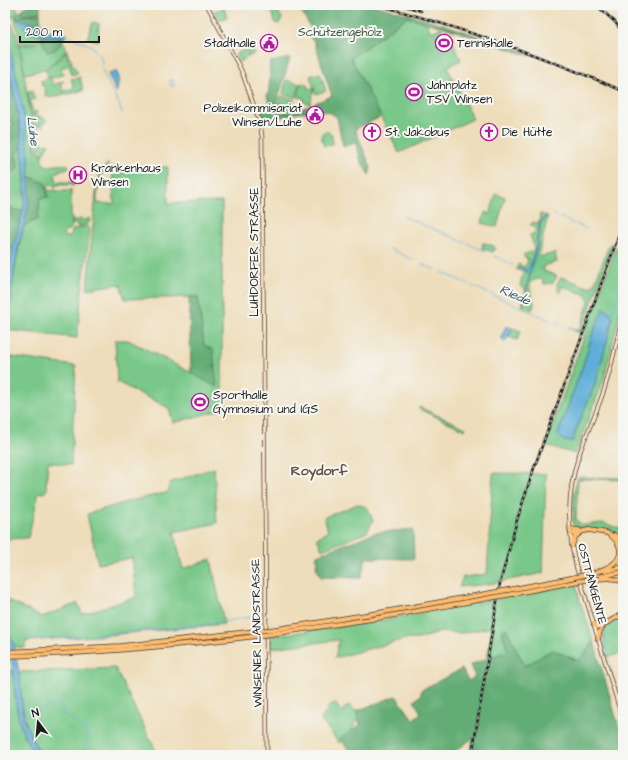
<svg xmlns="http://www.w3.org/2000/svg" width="628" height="760" font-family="'Architects Daughter',sans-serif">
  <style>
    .green { fill: #79c889; stroke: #4a7252; fill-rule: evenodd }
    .forest { fill: #62ac75; stroke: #3f6448 }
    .water { fill: #5eadd8; stroke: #3d647a }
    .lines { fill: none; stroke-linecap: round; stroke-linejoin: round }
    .stream { stroke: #5eadd8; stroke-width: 1 }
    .secondary-casing { stroke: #3c3934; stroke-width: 4.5 }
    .highway-casing { stroke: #3c3934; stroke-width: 5.5 }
    .secondary { stroke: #fee4c6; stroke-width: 3 }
    .highway { stroke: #fdbc70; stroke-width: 4 }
    .rail-casing { stroke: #1c1c1c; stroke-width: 2.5 }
    .rail { stroke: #f6f6f2; stroke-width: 1; stroke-dasharray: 3; stroke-linecap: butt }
    .highway-bridge-casing { stroke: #3c3934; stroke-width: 5.5; stroke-linecap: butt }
    .highway-bridge { stroke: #fdbc70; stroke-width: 4 }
    .labels { text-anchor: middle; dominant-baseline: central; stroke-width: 4; stroke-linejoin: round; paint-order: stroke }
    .park-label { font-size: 12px; fill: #3d5842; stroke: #f6f6f2 }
    .poi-label { font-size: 12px; fill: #1c1c1c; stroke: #f6f6f2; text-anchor: start }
    .street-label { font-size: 12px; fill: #1c1c1c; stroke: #f6f6f2 }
    .water-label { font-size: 13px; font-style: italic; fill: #365667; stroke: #f6f6f2 }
    .quarter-label { font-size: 14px; font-weight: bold; fill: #63523f; stroke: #f6f6f2 }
  </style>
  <rect width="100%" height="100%" fill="#f6f6f2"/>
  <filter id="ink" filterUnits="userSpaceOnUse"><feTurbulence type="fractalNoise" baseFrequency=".025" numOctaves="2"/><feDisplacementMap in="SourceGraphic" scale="8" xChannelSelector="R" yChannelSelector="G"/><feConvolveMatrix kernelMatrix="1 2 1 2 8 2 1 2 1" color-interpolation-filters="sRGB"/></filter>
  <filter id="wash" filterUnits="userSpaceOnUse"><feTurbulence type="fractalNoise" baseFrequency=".012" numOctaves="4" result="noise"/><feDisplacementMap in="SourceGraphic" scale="16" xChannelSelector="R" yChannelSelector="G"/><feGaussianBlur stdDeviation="0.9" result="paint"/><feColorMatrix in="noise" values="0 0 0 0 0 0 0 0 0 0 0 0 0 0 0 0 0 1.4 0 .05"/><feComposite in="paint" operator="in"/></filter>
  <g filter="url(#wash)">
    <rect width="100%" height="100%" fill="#eeddba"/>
    <g class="green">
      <path d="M5,5H16L18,12H19L12,17L9,22L5,23Z"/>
      <path d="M269,5H274L282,18L280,23L276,24Z"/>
      <path d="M224,8L227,17L219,21L214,11Z"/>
      <path d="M40,12V14L19,17L17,16L16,19L18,20C32,39 46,33 65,37C59,37 52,35 46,36C35,37 35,50 20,41L14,16L20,13L23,15Z"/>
      <path d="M407,17L427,23L431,32L441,28L443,32L447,30L461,60L447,67L473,119L399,153L351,58Z"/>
      <path d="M93,22L99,24L98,41L87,38Z"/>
      <path d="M11,23C21,32 32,132 35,151L43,155L41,160L45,165C52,167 60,163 68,165L69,167L68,168L58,171V173L55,174L57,182H73V187V185H56L55,187L53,185L47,186L48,190L53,191L55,189V191H70L71,189V220L72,227L68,231L66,230L63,235L69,238L72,233L70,232C75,227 82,227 88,226L90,230L82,290L77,338L7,330C11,295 15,260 24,226L38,219L40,198L48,197L45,183L29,176L25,124L5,24Z"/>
      <path d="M42,38L47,52C54,51 59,47 63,41L67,49L62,55L46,69L25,74L19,43C28,47 35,46 42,38Z"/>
      <path d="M251,47L253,53H256L239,62L236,54L246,49L248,55L251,54V53H249L247,48Z"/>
      <path d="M67,49V54H69H68V57H71L67,58L69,61L73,60L71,62L78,73L72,75L69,65L61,68L63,75L52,78L49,77L51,79L53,85L64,81L61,83L64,94L51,98L45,96V94L46,93L44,86H42L41,81L46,79L48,77L46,69L63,56Z"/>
      <path d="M320,73L326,91L316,94L310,76Z"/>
      <path d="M79,77H80L83,89L70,93L84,90L66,95L64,91L74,88L71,79L79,78Z"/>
      <path d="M286,80L300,84L296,98L283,94Z"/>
      <path d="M301,83L308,85L307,88L314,89L310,104L304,102V98L298,97Z"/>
      <path d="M32,90L33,96L35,99L30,101L33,112L36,111L37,114L31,115L28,91Z"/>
      <path d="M281,96L294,100L290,114L277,109Z"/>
      <path d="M35,115L37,121L34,124L35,125L40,123L37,121L38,115L47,120L42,125L45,128L42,125L36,127V130L38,128L37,132L35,131L36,133L33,132L31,116Z"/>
      <path d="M323,132H328L331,133L333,142L332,144L324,146L321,136Z"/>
      <path d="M33,133L36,135L39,133L37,139L43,142L36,150Z"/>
      <path d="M49,143L43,154L37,151L42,145Z"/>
      <path d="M22,146L25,184V198L23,211H13L5,196V153L13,172L18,169L16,153Z"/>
      <path d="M108,163V166H107C99,176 98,188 97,201L98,202H96L95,201C97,187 97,173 108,163Z"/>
      <path d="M112,167H168V203L222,202V389L227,408L173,423L169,408L117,382L115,340H128L217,386L204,346L198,297L125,299L120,284L87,289L95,203L114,204Z"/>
      <path d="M496,194L505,197L497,227L482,223L485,212L490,214Z"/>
      <path d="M540,214L548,216L538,257L555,253L557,262L543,266L544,271L557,276L553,283L544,284L543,280C540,279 537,279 534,280C525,285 534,297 534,304C534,306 533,308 532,310L523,306L527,290L520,286L523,272L516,269L518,264L525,267L528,260L523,255L533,251L534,247L530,235L535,233L536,229L530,225L533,222L537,223L539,222Z"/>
      <path d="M81,218L82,220H88V218L91,219L88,224L77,226V224H72V220H80Z"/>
      <path d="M483,243H485L494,246L495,248L493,252L482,248Z"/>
      <path d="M610,244L613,245L581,333L568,327L579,331L589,302L587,295L561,286L562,291L559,292L557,284L561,277L588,287L594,285L609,245Z"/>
      <path d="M616,247L623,250V299L604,379L575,454L545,445ZM603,309C608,310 612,313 613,318L596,382L576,430L573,441H564L558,435L559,431L583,365L592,336Z"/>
      <path d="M13,248L7,280L5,303V250Z"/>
      <path d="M512,328L521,331L517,340L509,337Z"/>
      <path d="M5,356L76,366L71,465L48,462L46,486L48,488L44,493L39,492L28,538L5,539Z"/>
      <path d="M419,407L466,428L465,430L419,409Z"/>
      <path d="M214,468L217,523L174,532L183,569L211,559L224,624L96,636L26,641L25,648L15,647L13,641L5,631V599L42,617L78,603L82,614L136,597L132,558L98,564L87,514L126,502L169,492V483Z"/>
      <path d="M493,473L546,474L543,573L489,584L459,587L463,577L487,574Z"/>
      <path d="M578,477L623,478V480L578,479L576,519L579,523L583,525L602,523L623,529V540C615,534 606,530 596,529C589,528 581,530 574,526L573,523L574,492Z"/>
      <path d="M358,504L368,508L373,521L367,532L322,550L317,538L328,531L324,517Z"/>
      <path d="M576,584L579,598L594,642L579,661L552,650L525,666L502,631L508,651L487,659L492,627L461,633L441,632L418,639H405L335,658L339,640L271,648V636L372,622Z"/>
      <path d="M623,617V653L608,657C606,649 599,633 607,627C611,623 618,621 623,617Z"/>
      <path d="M115,668L158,755H42C23,728 22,705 19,672Z"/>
      <path d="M5,671H13C15,701 17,730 35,755H5Z"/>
      <path d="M335,703L341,711L350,705L357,713L358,719L348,736L339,743L321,720L330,705Z"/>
    </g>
    <g class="forest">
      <path d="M27,5H40V12L23,15L20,12Z"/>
      <path d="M295,5H373L427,19L529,53L530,56L447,28L407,17L351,58L381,117L355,129L371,168L369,175L361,161L356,143L343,146L337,118C325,102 279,118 262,122L258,109L270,105L267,96L269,90L270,62L290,58L274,112L289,114L332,96L314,41L310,38L312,30L304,16Z"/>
      <path d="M40,14L41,27H38L34,23C29,24 22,22 19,17Z"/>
      <path d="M45,37L64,38C60,45 56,51 47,52L42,38Z"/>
      <path d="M5,47L16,99L22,146L16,153L18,169L13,173L5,153V125L9,127L14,125L5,119Z"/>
      <path d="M29,176L45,183L48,197L40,198L38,219L24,226L29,199Z"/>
      <path d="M5,196L13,210L23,211L13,248L5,250Z"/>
      <path d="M189,297H198L204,345L213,350L217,387L191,373Z"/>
      <path d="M413,529L414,559L366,558L361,578L321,577L316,567L317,555L374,533Z"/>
      <path d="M506,628L525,666L552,650L579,661L594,642L623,741V755H470L473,738L450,755H353L340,739L360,725L356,711L396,696L413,719L421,713L414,701L421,695V690L462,669L468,681L475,677L470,665L508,651L502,631Z"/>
    </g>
    <g class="water">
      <path d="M17,17H19L24,21H28V23L37,24L38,27H41L43,32L50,31L67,34L66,37C48,36 24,36 17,17Z"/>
      <path d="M5,24C17,80 33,139 29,197C28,214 22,231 18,248C12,280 11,312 5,344V303L7,280L13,248L23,211L25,198V184L20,126L5,47Z"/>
      <path d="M116,71L119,77L117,91L116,92L109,76V73Z"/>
      <path d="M546,216V218L540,224C541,233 537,238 538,244L522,306L530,274L518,268L519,267L527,270L530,267L534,251L537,246L536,240L539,232V224Z"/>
      <path d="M603,309C608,310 612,313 613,318L596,382L576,430L573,441H564L558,435L559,431L583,365L592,336Z"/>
      <path d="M506,326L512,328L508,338L505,341L502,339L501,337Z"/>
      <path d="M5,631L13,641L19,672L23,716L33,743L42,755H35C13,725 17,692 11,658C11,653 10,647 9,643C7,638 5,637 5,631Z"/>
    </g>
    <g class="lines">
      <g class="stream">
        <path d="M66,35L92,46L101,57L103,72L119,104L122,113"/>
        <path d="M173,80L174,86L172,87L169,81Z"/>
        <path d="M553,214L556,216"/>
        <path d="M403,216L485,251"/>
        <path d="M558,217L564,219"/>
        <path d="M566,220L574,224"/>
        <path d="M576,224L587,229"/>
        <path d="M390,249L413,260"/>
        <path d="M494,256L513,265"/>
        <path d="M421,264L436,270"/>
        <path d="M441,272L468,284"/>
        <path d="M472,286L550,320"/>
        <path d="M612,314L616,303L623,269"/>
        <path d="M556,323L564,326"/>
        <path d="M568,328L581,334"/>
        <path d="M585,336L592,339"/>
        <path d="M605,345L611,347"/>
        <path d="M620,351L623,352"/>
        <path d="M623,622L607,628C597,640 618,693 623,708"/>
        <path d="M95,635L210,624L256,616"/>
        <path d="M56,637L83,636"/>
        <path d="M29,639L54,637"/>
        <path d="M5,663L12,662"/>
        <path d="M24,716L56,704L67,718L75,721L79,726L85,729C89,742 88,748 76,755"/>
      </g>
    </g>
  </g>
  <g filter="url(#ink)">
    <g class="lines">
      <defs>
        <g id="secondary">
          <path d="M207,5L242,72L260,123L262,136L267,755"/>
          <path d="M623,313C617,340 612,367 603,393C596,414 586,434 579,455C567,491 567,529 576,566L623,720"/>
        </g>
        <g id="highway">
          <path d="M570,529L579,530"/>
          <path d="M571,534L589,530L607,533"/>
          <path d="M614,535L623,541"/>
          <path d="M572,546L575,537L580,533"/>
          <path d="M605,571L623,567"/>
          <path d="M594,573C601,570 609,568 614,563C627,552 617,539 607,533"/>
          <path d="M602,576L623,572"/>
          <path d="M596,579C605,578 615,577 623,583"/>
          <path d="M508,590L566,579"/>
          <path d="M507,595L579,581"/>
          <path d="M594,624L597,627L601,626L623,614"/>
          <path d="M594,624L608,622"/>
          <path d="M277,629L378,613L491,593"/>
          <path d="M278,633L372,619L490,598"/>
          <path d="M598,639L600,631L604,625"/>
          <path d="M5,652L121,646L257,631"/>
          <path d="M5,656C89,654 173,646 257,636"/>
        </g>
      </defs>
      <use href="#secondary" class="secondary-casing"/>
      <use href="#highway" class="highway-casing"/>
      <use href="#secondary" class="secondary"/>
      <use href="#highway" class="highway"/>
      <defs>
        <g id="rail">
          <path d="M378,5C462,28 543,56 623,91"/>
          <path d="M403,5L421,11"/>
          <path d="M596,5L615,22L623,33"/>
          <path d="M472,755L500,583L517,520L534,468L623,224"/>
        </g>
      </defs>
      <use href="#rail" class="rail-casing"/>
      <use href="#rail" class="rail"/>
      <defs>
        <g id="highway-bridge">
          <path d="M566,579L594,573"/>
          <path d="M579,581L596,579"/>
          <path d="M491,593L508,590"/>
          <path d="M490,598L507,595"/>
          <path d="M257,631L277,629"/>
          <path d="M257,636L278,633"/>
        </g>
      </defs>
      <use href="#highway-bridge" class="highway-bridge-casing"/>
      <use href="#highway-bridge" class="highway-bridge"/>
    </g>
  </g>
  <defs>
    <symbol id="civic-ring" viewBox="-11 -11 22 22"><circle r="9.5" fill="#f6f6f2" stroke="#b5179e" stroke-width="1.5"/><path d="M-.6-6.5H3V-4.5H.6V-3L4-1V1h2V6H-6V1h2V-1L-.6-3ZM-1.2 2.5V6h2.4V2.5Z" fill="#b5179e"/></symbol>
    <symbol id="stadium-ring" viewBox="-11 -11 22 22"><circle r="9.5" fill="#f6f6f2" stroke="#b5179e" stroke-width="1.5"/><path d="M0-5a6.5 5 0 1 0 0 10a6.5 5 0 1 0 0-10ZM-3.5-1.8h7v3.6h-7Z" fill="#b5179e"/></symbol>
    <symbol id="church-ring" viewBox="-11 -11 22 22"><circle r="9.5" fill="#f6f6f2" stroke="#b5179e" stroke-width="1.5"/><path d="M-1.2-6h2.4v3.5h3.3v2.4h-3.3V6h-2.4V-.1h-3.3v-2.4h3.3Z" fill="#b5179e"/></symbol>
    <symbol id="hospital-ring" viewBox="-11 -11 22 22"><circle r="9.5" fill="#f6f6f2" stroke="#b5179e" stroke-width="1.5"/><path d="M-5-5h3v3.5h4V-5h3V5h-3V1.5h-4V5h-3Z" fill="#b5179e"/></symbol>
  </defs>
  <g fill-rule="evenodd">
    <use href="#civic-ring" x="259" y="33" width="20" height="20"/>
    <use href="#stadium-ring" x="434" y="33" width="20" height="20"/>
    <use href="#stadium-ring" x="404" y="82" width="20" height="20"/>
    <use href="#civic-ring" x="305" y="105" width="20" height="20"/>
    <use href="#church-ring" x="362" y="122" width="20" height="20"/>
    <use href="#church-ring" x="479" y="122" width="20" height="20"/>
    <use href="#hospital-ring" x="68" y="165" width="20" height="20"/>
    <use href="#stadium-ring" x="190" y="392" width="20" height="20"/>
  </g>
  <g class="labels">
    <g class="park-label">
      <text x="340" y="32">Schützengehölz</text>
    </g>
    <g class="poi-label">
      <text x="256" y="43" text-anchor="end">Stadthalle</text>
      <text x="457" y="43">Tennishalle</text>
      <text x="427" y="85">Jahnplatz<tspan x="427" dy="14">TSV Winsen</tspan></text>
      <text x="302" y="108" text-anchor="end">Polizeikommisariat<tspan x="302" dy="14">Winsen/Luhe</tspan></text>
      <text x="385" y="132">St. Jakobus</text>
      <text x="502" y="132">Die Hütte</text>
      <text x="91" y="168">Krankenhaus<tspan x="91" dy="14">Winsen</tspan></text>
      <text x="213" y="395">Sporthalle<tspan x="213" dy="14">Gymnasium und IGS</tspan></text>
    </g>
    <g class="street-label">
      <text transform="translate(254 252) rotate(-90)">LUHDORFER STRASSE</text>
      <text transform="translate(592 584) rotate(75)">OSTTANGENTE</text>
      <text transform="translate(257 633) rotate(-91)">WINSENER LANDSTRASSE</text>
    </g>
    <g class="water-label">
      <text transform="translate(33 131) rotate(83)">Luhe</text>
      <text transform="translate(515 295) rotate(24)">Riede</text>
    </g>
    <g class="quarter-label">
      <text x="319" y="471">Roydorf</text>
    </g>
  </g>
  <rect width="628" height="760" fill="none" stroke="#f6f6f2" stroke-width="20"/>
  <g transform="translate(38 722) rotate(344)" stroke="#f6f6f2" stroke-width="3" paint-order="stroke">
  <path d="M0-3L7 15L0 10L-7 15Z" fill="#1c1c1c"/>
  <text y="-6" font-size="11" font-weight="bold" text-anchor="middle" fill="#1c1c1c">N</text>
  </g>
  <path d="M20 36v6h79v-6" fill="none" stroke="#1c1c1c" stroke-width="2"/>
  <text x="26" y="36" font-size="12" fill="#1c1c1c" stroke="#f6f6f2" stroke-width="3" paint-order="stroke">200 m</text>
</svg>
